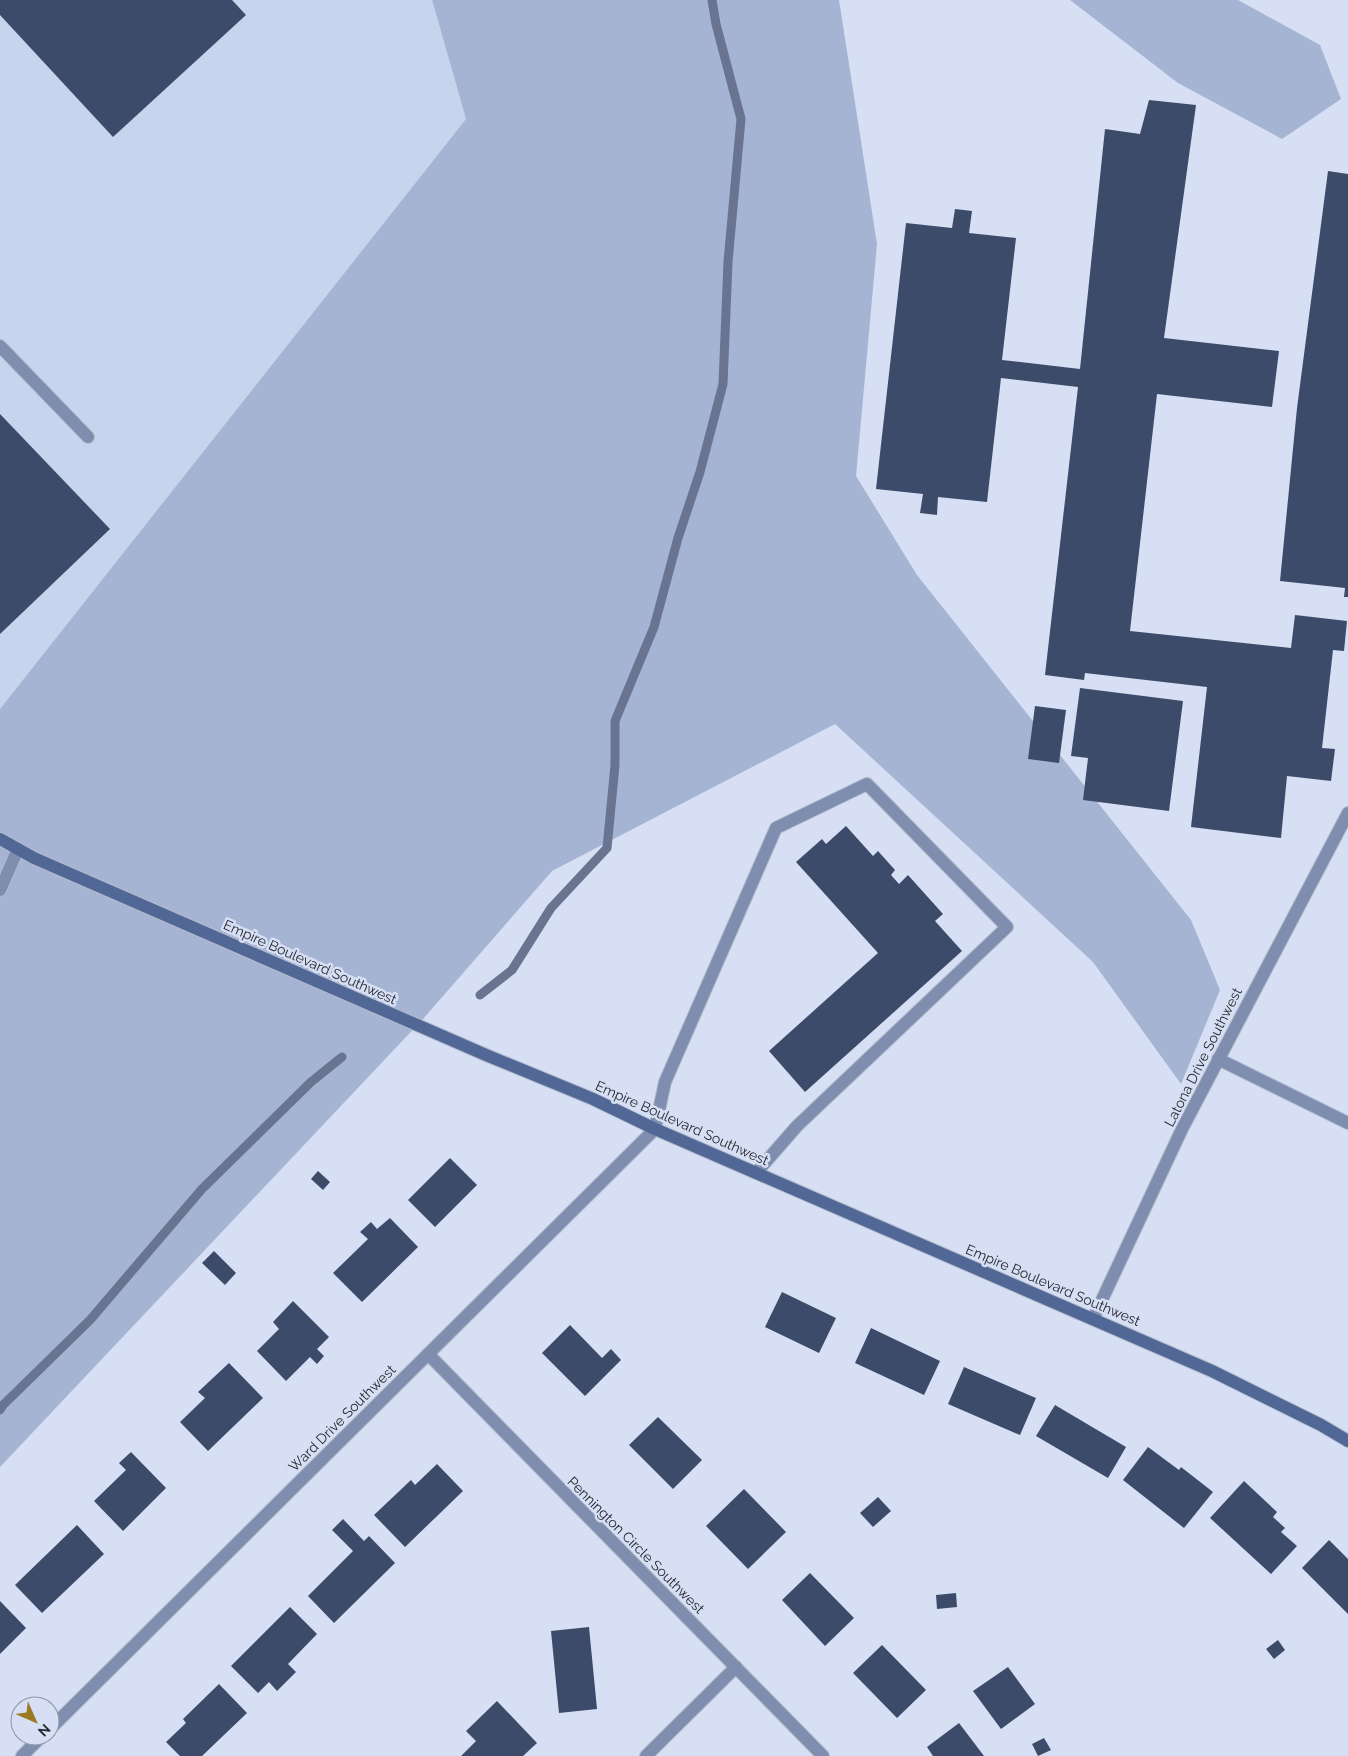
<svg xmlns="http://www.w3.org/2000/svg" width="1348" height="1756" font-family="Raleway,sans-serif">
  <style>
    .built { fill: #c7d4ed }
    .green { fill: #a5b4d3 }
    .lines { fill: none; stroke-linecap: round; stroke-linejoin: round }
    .stream { stroke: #697590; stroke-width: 9 }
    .building { fill: #3d4b6a }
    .lane-casing { stroke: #b3bbcc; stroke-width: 14 }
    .street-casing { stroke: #b3bbcc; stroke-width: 14 }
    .secondary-casing { stroke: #b3bbcc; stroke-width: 14 }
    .lane { stroke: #7f8eaf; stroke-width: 12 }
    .street { stroke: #7f8eaf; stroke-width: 12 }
    .secondary { stroke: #516795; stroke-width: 12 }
    .labels { text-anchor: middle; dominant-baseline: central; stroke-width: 5; stroke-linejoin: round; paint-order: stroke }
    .street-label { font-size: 14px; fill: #252930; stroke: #d6dff3 }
  </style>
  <rect width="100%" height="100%" fill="#d6dff3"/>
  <path class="built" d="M0,0H432L466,119L0,709Z"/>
  <g class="green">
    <path d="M432,0H839L877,244L856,476L917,575L1191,920L1220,990L1181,1084L1093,962L835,724L552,871L423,1019L0,1467V709L466,119Z"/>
    <path d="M1070,0H1238L1320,45L1341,99L1282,139L1178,83Z"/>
  </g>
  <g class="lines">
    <g class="stream">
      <path d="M480,995L512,970L551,908L607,848L615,765V721L654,627L678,538L700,472L723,384L728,262L741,119L716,24L712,0"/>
      <path d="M0,1410L3,1405L90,1320L202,1189L311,1082L342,1057"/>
    </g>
  </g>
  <g class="building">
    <path d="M0,0H232L246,15L113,137L0,15Z"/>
    <path d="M1149,100L1196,105L1164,338L1279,351L1272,407L1157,394L1130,631L1291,648L1295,615L1347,621L1344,651L1333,650L1322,748L1335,749L1331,781L1287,776L1281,838L1191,827L1207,687L1085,673L1084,680L1045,675L1078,387L1001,378L987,502L938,497L937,515L920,513L923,494L876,489L906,223L952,228L955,209L972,211L969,233L1016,238L1002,360L1080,369L1105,129L1140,134Z"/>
    <path d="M1328,171L1348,174V597H1344L1345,588L1280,581L1297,408Z"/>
    <path d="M0,414L110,529L0,634Z"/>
    <path d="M1080,688L1183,701L1169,811L1083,800L1088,758L1071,756Z"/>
    <path d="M1035,706L1066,710L1059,763L1028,759Z"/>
    <path d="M846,826L873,856L878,851L895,870L891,875L899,884L908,875L943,914L935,921L962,951L805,1092L769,1051L878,953L796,862L822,839L826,844Z"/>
    <path d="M450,1158L477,1185L435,1227L408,1200Z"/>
    <path d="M318,1171L330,1182L323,1190L311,1179Z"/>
    <path d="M390,1218L418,1247L362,1302L333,1273L368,1239L360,1232L371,1222L377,1229Z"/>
    <path d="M214,1251L236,1273L225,1285L202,1263Z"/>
    <path d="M782,1292L836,1318L819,1353L765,1327Z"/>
    <path d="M293,1301L329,1337L317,1349L324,1356L317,1364L310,1357L286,1381L257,1351L279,1329L273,1322Z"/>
    <path d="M570,1325L602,1358L611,1349L621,1360L585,1396L542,1353Z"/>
    <path d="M871,1328L940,1361L924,1395L855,1363Z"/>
    <path d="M229,1363L263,1398L208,1451L180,1422L205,1398L198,1392Z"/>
    <path d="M964,1367L1036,1398L1020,1435L948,1404Z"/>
    <path d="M1055,1405L1126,1447L1108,1478L1036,1436Z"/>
    <path d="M658,1417L702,1460L673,1489L629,1445Z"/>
    <path d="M1148,1447L1179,1470L1181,1467L1213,1492L1184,1528L1123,1480Z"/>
    <path d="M131,1452L166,1488L123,1531L94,1501L126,1470L119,1463Z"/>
    <path d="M437,1464L463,1491L405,1547L374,1515L411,1480L415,1485Z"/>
    <path d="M1244,1481L1277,1512L1273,1517L1285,1528L1281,1532L1297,1546L1271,1574L1210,1518Z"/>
    <path d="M744,1489L786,1532L748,1569L706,1526Z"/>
    <path d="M878,1497L891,1511L873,1527L860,1513Z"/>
    <path d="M343,1519L364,1541L369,1536L395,1563L334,1623L308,1596L353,1551L332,1530Z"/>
    <path d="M77,1525L104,1554L42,1613L15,1585Z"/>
    <path d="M1329,1540L1348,1559V1614L1302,1568Z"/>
    <path d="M810,1573L854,1618L825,1646L782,1600Z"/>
    <path d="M956,1593L957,1607L937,1609L936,1595Z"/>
    <path d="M0,1601L26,1628L0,1654Z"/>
    <path d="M290,1607L317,1634L288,1664L296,1672L277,1691L269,1682L258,1693L231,1666Z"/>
    <path d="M589,1627L597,1709L559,1713L551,1631Z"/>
    <path d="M1278,1640L1285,1650L1274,1659L1266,1649Z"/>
    <path d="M882,1645L926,1690L897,1718L853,1673Z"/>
    <path d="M1008,1667L1035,1704L1001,1729L973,1691Z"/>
    <path d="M219,1684L247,1713L202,1756H180L166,1742L186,1723L183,1719Z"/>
    <path d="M497,1701L537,1743L523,1756H461L476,1741L466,1731Z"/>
    <path d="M959,1723L984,1756H933L927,1747Z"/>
    <path d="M1044,1738L1051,1750L1038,1756L1032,1744Z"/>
  </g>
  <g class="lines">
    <defs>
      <g id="lane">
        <path d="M0,346L88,437"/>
        <path d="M1218,1059L1348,1123"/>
        <path d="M655,1129L665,1082L776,828L867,784L1007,927L797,1126L756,1173"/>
      </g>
      <g id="street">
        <path d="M0,890L18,849"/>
        <path d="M1093,1319L1182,1129L1348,813"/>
        <path d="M428,1354L823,1756"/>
        <path d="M50,1729L655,1129"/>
        <path d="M22,1756L42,1736"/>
        <path d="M646,1756L736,1667"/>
      </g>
      <path id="secondary" d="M0,839L34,858L486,1055L593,1099L655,1129L1212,1371L1321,1425L1348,1441"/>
    </defs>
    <use href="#lane" class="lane-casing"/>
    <use href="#street" class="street-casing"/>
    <use href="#secondary" class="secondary-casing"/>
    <use href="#lane" class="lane"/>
    <use href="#street" class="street"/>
    <use href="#secondary" class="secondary"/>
  </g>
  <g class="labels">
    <g class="street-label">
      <text transform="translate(310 962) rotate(24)">Empire Boulevard Southwest</text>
      <text transform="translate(1203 1057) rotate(-63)">Latona Drive Southwest</text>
      <text transform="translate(682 1123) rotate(24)">Empire Boulevard Southwest</text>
      <text transform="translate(1053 1285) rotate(23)">Empire Boulevard Southwest</text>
      <text transform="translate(342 1418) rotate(-45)">Ward Drive Southwest</text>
      <text transform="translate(636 1545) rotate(45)">Pennington Circle Southwest</text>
    </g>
  </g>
  <g transform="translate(35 1721) rotate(135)"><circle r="24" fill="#d6dff3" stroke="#8f96a5"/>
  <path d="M0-4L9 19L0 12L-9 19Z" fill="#9b7822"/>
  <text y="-8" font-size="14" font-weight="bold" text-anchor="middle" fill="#252930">N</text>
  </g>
</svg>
